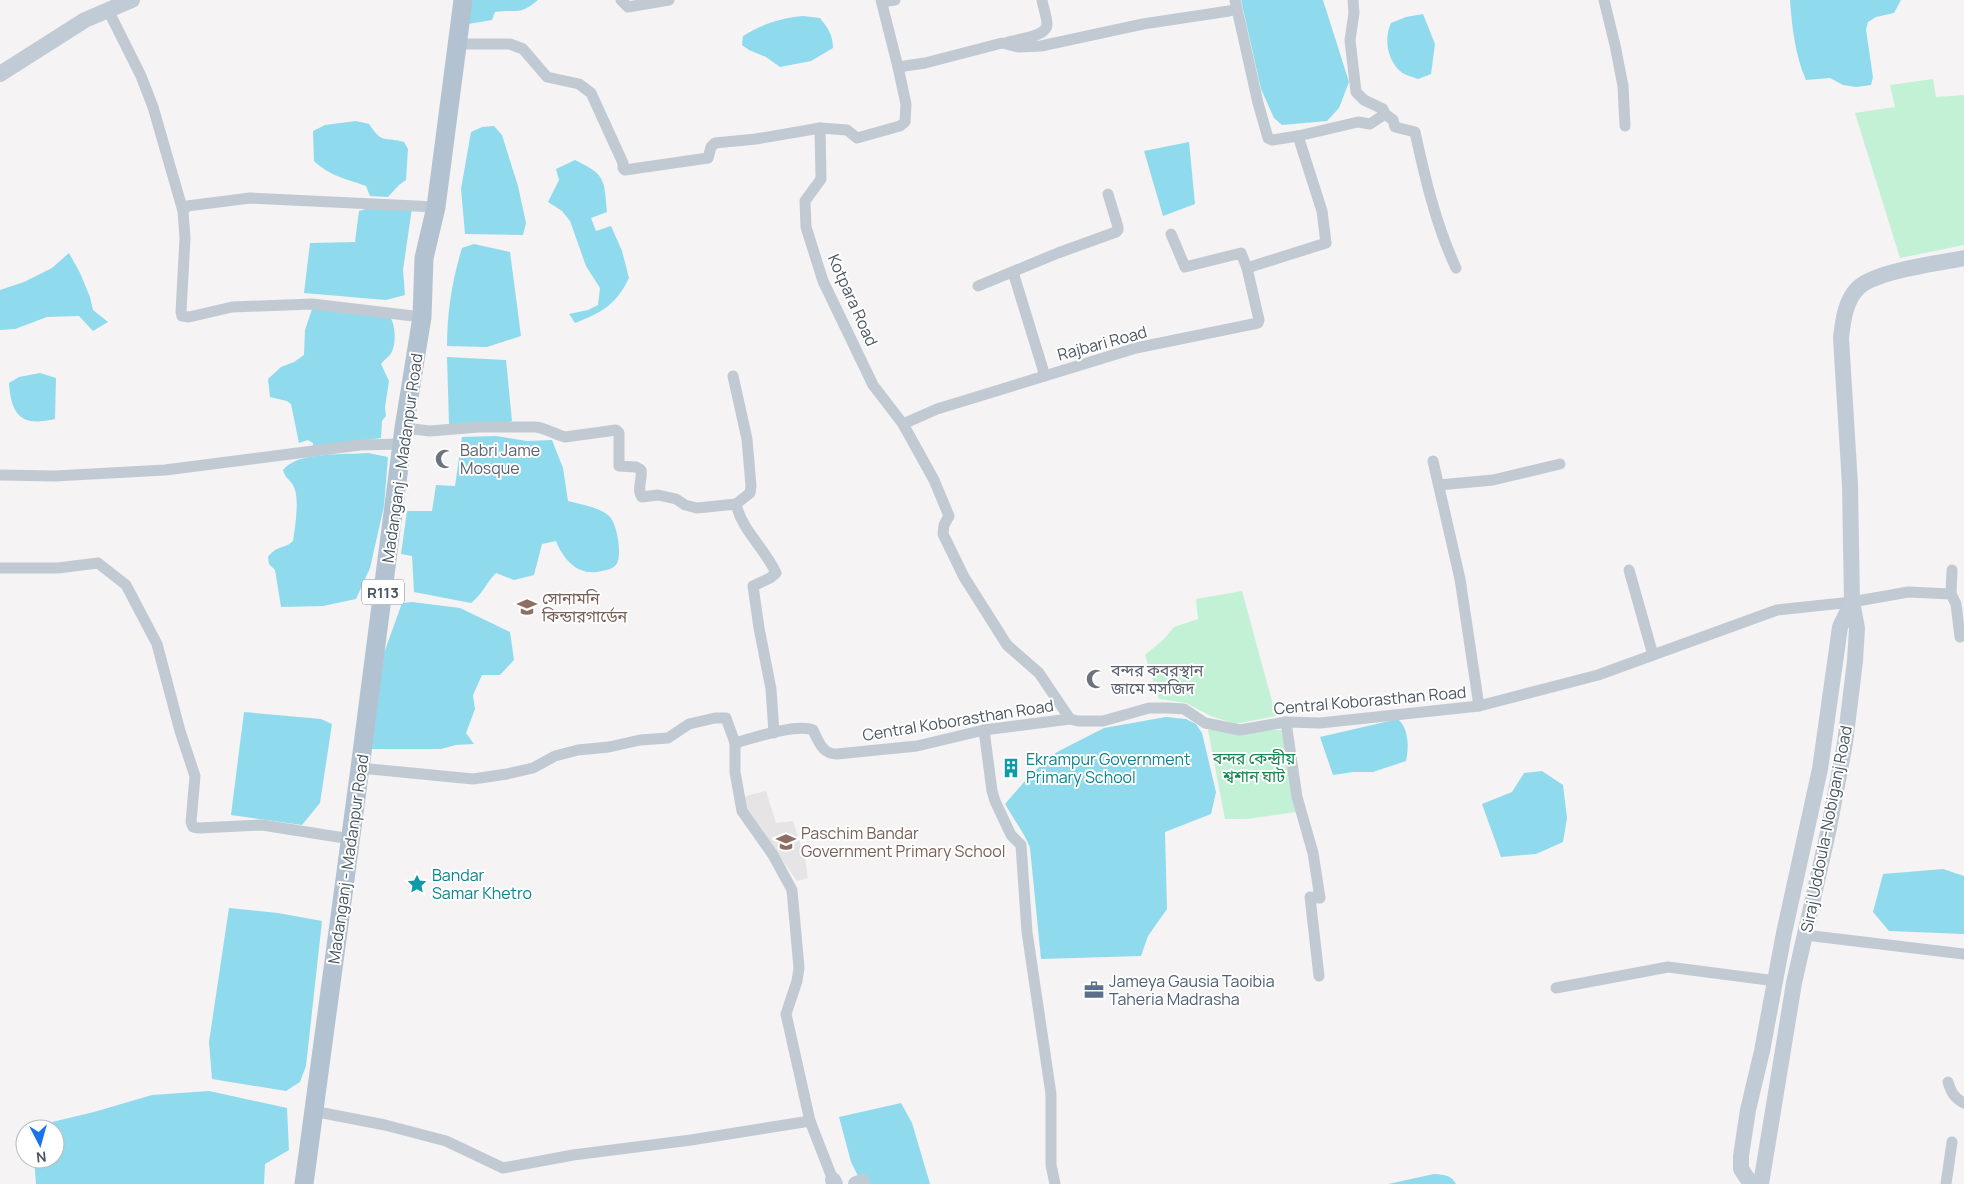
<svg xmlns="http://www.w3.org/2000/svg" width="1964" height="1184" font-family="Manrope,'Noto Sans Bengali',sans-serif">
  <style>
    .education { fill: #e6e4e5 }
    .green { fill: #c3f1d5 }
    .water { fill: #90daee }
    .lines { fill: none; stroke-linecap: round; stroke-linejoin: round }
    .street { stroke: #c1cad2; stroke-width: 11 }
    .secondary { stroke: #c1cbd6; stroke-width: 16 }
    .primary { stroke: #b3c2d1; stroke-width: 19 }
    .labels { text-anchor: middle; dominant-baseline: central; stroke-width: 4; stroke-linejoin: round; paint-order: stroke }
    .shield { fill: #fff; stroke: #808990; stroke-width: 1 }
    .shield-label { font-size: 15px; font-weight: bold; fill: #4a5661 }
    .street-label { font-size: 16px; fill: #4a5661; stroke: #fff }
    .worship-label { font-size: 16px; fill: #5b616d; stroke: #fff; text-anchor: start }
    .education-label { font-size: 16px; fill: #785e54; stroke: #fff; text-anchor: start }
    .park-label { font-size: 16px; fill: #17864f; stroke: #fff }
    .culture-label { font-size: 16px; fill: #0d838f; stroke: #fff; text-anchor: start }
    .service-label { font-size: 16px; fill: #4e5e75; stroke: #fff; text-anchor: start }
  </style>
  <rect width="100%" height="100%" fill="#f5f3f3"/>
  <path class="education" d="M766,791L776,823L793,821L805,859L808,878L797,881L748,812L742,797Z"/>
  <g class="green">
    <path d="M1933,79L1936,97L1964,95V245L1900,258L1855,113L1895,107L1890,85Z"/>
    <path d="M1242,591L1276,716L1235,724L1211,716L1186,703L1159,699L1145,655L1164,639L1174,627L1198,619L1196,599Z"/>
    <path d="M1208,730H1286L1297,812L1246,819H1225Z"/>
  </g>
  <g class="water">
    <path d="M468,0H538C519,16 517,9 495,12L492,20L468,24Z"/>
    <path d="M1241,0H1323L1349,82L1339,108L1327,121L1282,125L1274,118L1261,89Z"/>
    <path d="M1790,0H1901L1894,13L1876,17L1868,22L1866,30L1873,77L1871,85L1856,87L1843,85L1830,78L1806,80C1795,55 1792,27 1790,0Z"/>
    <path d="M1423,14L1435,44L1431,74L1418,79C1413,77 1404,75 1400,71C1387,59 1384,38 1391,23L1406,17Z"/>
    <path d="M803,16L820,18C828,28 833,35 833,48L811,61L780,67L766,57L749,50L742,45L743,36C762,24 781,18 803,16Z"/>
    <path d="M356,121L369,124C383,145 383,136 404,142L408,149L406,180L399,185L388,197L370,196L366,186C347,179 329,176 314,161L313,131L325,125Z"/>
    <path d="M494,126L502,135L518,186L526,223L523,235L465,234L461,189L471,132L482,127Z"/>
    <path d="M1189,142L1195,204L1163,216L1144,151Z"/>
    <path d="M575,160C606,175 604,179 607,212L591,218L596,231L611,226L622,251L629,278C616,305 601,313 575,323L569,314L588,310L598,305L600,288L586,266L570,221L562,211L548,202L559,180L556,169Z"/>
    <path d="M380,205L412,208L403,270L405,295L386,300L304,293L310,243L355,242L359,211Z"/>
    <path d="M474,244L510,252L521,336L487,347L447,346C447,312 452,281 462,248Z"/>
    <path d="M69,253L80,273L90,297L93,310L108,322L93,331L79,316L47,317L15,329L0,330V290L24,282L52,268Z"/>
    <path d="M312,309L389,315C396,325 397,345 390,355C386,359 384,360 381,364L389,381L385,407L386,416L382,421L381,438L313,447V443L308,440L299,443L291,404L287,401L270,397L268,379L281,367L294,362L304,355L305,330Z"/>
    <path d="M447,357L506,360L512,421L504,424H449Z"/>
    <path d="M40,373L56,378L55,419C22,427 11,416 9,383L19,377Z"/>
    <path d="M496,436L527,441L552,440L563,468L568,501C582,505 596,506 608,515C617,521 623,556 616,565C612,569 607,570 602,571C579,577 564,561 556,541L542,544L534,575L514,580L496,573C486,583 482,595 471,603L414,592L412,556L401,554L407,511H432L436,485L455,486L462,437Z"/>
    <path d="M368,453L388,457L384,506L370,568L356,599L323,606L281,607L275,570L269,564L268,557C277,545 285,549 293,541C295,529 299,501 295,490C293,481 285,479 283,470C298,451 345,455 368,453Z"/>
    <path d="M412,602L460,608L510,632L514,660L500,675H482L473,695L475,709L466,733L474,744L456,745L441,749H367L384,653L402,603Z"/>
    <path d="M244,712L321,719L332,724L320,803L302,825L231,815Z"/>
    <path d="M1166,717L1186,719L1196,724L1202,733L1216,792L1211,814L1165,832L1167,909L1148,936L1141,956L1041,959L1030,848C1025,834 1013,818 1005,804L1031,774L1057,752L1104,728Z"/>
    <path d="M1398,719C1409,729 1409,748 1406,761L1373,772H1353L1333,775L1320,737Z"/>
    <path d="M1542,771L1563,785L1567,818L1563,842L1536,854L1501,857L1482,804L1512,792L1524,773Z"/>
    <path d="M1943,869L1964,876V934L1889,931L1873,912L1883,874Z"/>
    <path d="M229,908L278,913L322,921L306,1066L300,1082L286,1091L212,1079L209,1042Z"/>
    <path d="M209,1091L287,1108L289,1150L265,1164L264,1184H36L34,1159H55V1129H31V1127L94,1112L152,1095Z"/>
    <path d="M901,1103L912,1123L930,1184H862L851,1162L839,1117Z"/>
    <path d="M1434,1174C1445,1175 1451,1175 1456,1184H1388Z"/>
  </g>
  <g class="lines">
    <g class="street">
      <path d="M621,0L628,7L669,0"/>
      <path d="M881,0L898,67L925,63L1002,43L1018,47L1041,46L1143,24L1229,11L1237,9L1235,0"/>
      <path d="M1604,0L1615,45L1623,86L1625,126"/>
      <path d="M882,2L895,0"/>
      <path d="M1237,9L1258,103L1268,138L1272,140L1298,136"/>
      <path d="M108,10L141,76L153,107L183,211L185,238L181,312L182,316L189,317L232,307L312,304L422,317"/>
      <path d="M1008,42C1018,39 1047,37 1047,24C1047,17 1043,7 1042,0"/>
      <path d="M456,44H510L523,49L547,77L579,84L591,93L623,163V168L625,170L708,158L711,147L715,143L756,139L820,128L821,179L805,201L806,227L823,281L873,385L903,424L934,480L949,516L944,525L943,534L964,577L1007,645L1039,673L1070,719"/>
      <path d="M1385,114L1393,120L1395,127L1415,132C1425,178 1436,225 1456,268"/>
      <path d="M820,128L847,130L857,138L900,126L905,122L906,104L898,67"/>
      <path d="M183,211L187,206L250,198L436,207"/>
      <path d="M1171,234L1185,267L1241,253L1247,268L1326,243L1322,211L1298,136L1358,122L1370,124L1385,114L1383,109L1364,100L1356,92L1350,40L1354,13L1353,0"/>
      <path d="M1013,272L1045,376"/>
      <path d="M978,286L1058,253L1116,232L1118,230V227L1108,194"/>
      <path d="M733,376L747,439L751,486L750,493L736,504"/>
      <path d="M903,424L937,409L1136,348L1258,323L1259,320L1247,268"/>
      <path d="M404,428L430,431L479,427H535C546,428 554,434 565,437L616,430L619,433V466L636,467L641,470C643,479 636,489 642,497L658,495L676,499L685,505L697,508L736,504C742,531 765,548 776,573L770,578L753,586L759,628L771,689L774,733"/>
      <path d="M1433,461L1460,579L1479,706"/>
      <path d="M0,475L55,476L165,470L360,445L402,444"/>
      <path d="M1439,485L1493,480L1560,464"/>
      <path d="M0,568H58L98,563L126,585L157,644L180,731L195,776L191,822L193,827L199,828L262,825L351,839"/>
      <path d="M1629,570L1653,655"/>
      <path d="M1951,594L1952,570"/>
      <path d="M1286,722L1297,797L1313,853L1320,898L1310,897L1319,976"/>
      <path d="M984,730L992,791L995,801L1011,835L1021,845L1027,932L1051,1094V1165L1055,1184"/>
      <path d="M735,743V772L742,811L773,855L792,890L799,968L797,981L786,1014L810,1121L833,1180"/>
      <path d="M360,768L473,779L507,774L533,768L555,756L578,750L609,747L640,740L668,738L689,724L715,718H726L735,743C753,738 797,723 813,730C819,742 822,754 837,754L917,746L984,730L1070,719L1078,721H1103L1149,708H1168L1184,709L1205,723L1240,730L1286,722L1320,723L1479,706L1598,675L1777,610L1852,602L1908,592L1951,594L1956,604L1960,637"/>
      <path d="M1805,935L1964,954"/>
      <path d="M1556,988L1668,967L1776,981"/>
      <path d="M1948,1082C1951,1092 1954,1098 1964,1103"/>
      <path d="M313,1111L385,1125L446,1141L503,1168L573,1155L691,1140L810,1121"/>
      <path d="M1946,1184L1952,1142"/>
    </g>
    <g class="secondary">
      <path d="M0,74L85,20L132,0"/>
      <path d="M833,1180L835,1184"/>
      <path d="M856,1184L862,1182V1184"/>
      <path d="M1753,1184L1747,1178L1741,1169V1156L1748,1110L1762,1051L1784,933L1820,769L1840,627L1852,602"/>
      <path d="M1761,1184L1794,983L1829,828L1845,743L1855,661L1857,628L1852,602L1850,485L1841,338C1843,321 1845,301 1858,288C1875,271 1939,263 1964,258"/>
    </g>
    <path class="primary" d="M304,1184L360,768L404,428L422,317L424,258L436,207L463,0"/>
  </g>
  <defs>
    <symbol id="mosque-bare" viewBox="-9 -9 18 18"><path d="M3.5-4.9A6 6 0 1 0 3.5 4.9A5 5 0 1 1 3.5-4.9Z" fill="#6b7280" stroke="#fff" stroke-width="2.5" paint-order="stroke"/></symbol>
    <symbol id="school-bare" viewBox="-9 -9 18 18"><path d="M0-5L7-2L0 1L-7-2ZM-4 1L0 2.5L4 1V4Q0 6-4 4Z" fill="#8d6e63" stroke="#fff" stroke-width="2.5" paint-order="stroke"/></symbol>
    <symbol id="building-bare" viewBox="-9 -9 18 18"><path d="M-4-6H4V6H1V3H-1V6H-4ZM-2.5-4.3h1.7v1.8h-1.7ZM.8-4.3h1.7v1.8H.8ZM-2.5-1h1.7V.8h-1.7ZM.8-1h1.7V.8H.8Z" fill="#0f9aa8" stroke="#fff" stroke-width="2.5" paint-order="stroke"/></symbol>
    <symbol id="sight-bare" viewBox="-9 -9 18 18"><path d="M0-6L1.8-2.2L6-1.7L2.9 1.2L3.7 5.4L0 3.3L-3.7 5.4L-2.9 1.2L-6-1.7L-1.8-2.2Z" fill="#0f9aa8" stroke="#fff" stroke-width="2.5" paint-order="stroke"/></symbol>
    <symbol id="office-bare" viewBox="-9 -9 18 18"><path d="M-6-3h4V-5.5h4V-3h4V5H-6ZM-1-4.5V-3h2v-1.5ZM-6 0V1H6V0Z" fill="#5c6f8a" stroke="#fff" stroke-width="2.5" paint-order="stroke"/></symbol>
  </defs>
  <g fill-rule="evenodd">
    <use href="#mosque-bare" x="431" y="445" width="28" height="28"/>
    <use href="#school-bare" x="513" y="593" width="28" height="28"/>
    <use href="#mosque-bare" x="1082" y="665" width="28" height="28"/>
    <use href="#building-bare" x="997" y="754" width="28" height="28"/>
    <use href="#school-bare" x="772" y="828" width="28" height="28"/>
    <use href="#sight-bare" x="403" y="870" width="28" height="28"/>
    <use href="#office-bare" x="1080" y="976" width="28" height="28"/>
  </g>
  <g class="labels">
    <rect class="shield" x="362" y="579.5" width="42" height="25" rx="4"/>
    <g class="shield-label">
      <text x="383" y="592">R113</text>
    </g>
    <g class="street-label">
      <text transform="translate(853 300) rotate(66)">Kotpara Road</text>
      <text transform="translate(1102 343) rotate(-15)">Rajbari Road</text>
      <text transform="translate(402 458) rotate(-82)">Madanganj - Madanpur Road</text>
      <text transform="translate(1370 700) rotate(-5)">Central Koborasthan Road</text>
      <text transform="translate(958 720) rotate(-9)">Central Koborasthan Road</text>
      <text transform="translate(1826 829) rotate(-79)">Siraj Uddoula-Nobiganj Road</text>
      <text transform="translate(348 859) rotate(-82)">Madanganj - Madanpur Road</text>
    </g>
    <g class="worship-label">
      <text x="460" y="450">Babri Jame<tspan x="460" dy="18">Mosque</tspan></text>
      <text x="1111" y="670">বন্দর কবরস্থান<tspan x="1111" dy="18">জামে মসজিদ</tspan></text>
    </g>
    <g class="education-label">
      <text x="542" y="598">সোনামনি<tspan x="542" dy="18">কিন্ডারগার্ডেন</tspan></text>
      <text x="801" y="833">Paschim Bandar<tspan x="801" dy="18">Government Primary School</tspan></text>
    </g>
    <g class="park-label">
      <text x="1254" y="758">বন্দর কেন্দ্রীয়<tspan x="1254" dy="18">শ্বশান ঘাট</tspan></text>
    </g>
    <g class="culture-label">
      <text x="1026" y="759">Ekrampur Government<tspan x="1026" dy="18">Primary School</tspan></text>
      <text x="432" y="875">Bandar<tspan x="432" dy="18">Samar Khetro</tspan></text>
    </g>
    <g class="service-label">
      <text x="1109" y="981">Jameya Gausia Taoibia<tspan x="1109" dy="18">Taheria Madrasha</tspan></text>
    </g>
  </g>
  <g transform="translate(40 1144) rotate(174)"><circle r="24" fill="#ffffff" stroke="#b7bbc0"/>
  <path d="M0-4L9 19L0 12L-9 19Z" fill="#1a73e8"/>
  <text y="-8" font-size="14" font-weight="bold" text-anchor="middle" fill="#4a5661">N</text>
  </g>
</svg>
